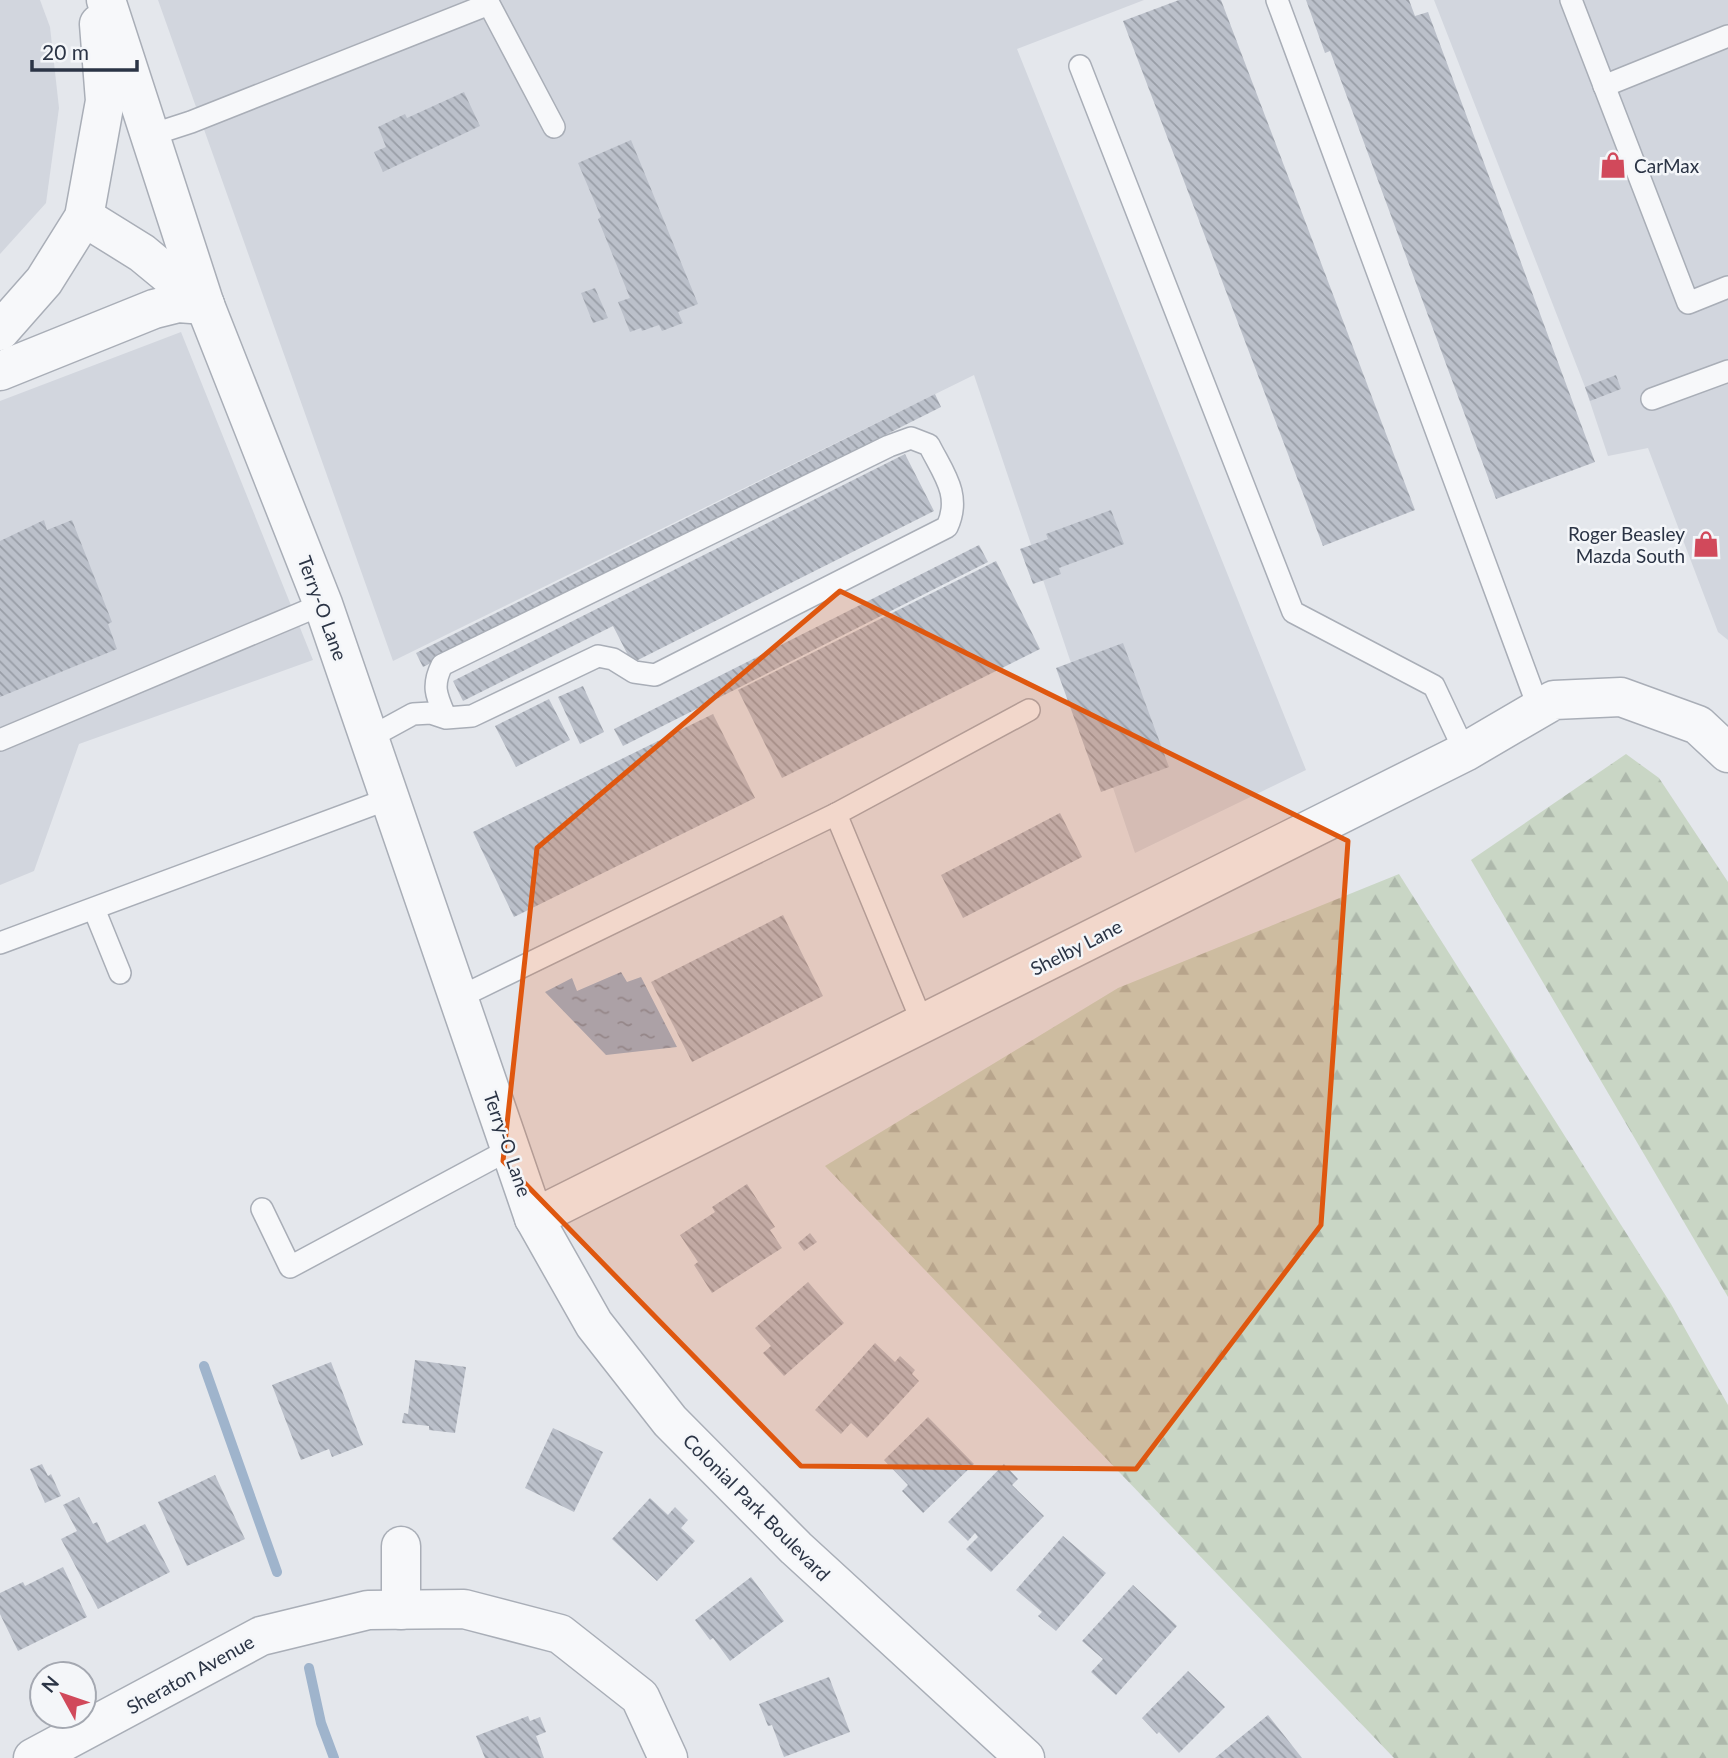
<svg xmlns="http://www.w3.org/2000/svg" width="1728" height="1758" font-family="Lato,sans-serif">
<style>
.built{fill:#d2d6de}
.forest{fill:url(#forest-firs)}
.water{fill:url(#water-ripples)}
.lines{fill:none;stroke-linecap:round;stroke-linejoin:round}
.stream{stroke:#9fb4cc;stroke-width:10}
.building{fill:url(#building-back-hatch)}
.lane-casing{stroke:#a9aeb7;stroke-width:24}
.street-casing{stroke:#a9aeb7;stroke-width:41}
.lane{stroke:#f7f8fa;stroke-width:21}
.street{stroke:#f7f8fa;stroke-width:38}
.marked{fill:#df570f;fill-opacity:0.2;stroke:#df570f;stroke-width:5;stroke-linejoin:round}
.labels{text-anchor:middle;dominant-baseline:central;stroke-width:5;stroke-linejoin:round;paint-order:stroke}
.poi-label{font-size:19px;fill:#2b3445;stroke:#f4f6f9;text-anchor:start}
.street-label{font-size:19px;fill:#2b3445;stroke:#f4f6f9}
</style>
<defs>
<pattern id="forest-firs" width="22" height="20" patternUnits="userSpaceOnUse" patternTransform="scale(1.75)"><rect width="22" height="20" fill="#c9d6c5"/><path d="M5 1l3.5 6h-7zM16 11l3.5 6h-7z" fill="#adb8ab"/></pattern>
<pattern id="water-ripples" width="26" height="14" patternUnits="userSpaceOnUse" patternTransform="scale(1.75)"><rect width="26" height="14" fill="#9fb4cc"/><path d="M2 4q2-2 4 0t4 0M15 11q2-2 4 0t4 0" fill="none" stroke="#8293a7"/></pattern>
<pattern id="building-back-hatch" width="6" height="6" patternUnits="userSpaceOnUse" patternTransform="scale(1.75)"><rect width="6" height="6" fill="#bbc0ca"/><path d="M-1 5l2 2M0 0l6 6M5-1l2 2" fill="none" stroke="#989da6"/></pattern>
</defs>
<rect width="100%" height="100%" fill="#e4e7ec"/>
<!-- built -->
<g class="built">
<path d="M0,0H40L50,27L59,108L46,203L0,254Z"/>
<path d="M158,0H1144L1017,49L1306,770L1135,853L974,375L393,661Z"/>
<path d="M1434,0H1728V640L1718,632L1648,448L1608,456L1585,387Z"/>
<path d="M181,332L313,660L79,744L34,871L0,885V401Z"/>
</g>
<!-- forest -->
<g class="forest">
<path d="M1626,754L1659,778L1728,882V1297L1471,860Z"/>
<path d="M1399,874L1671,1304L1728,1405V1758H1394L825,1166L1118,988Z"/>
</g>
<!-- water -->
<path class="water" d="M621,972L627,982L641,977L677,1047L606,1055L545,992L572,978L577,991Z"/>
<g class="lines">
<!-- stream -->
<g class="stream">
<path d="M204,1366L277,1572"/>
<path d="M309,1668L321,1723L334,1758"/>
</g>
</g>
<!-- building -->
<g class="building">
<path d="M1179,0H1221L1415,510L1323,546L1123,21Z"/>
<path d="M1306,0H1409L1415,16L1428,12L1595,462L1496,499L1330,51L1325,53Z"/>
<path d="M464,92L480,126L383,172L374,152L386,147L378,127L405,114L407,118Z"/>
<path d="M631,140L698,304L678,312L683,323L662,331L659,325L642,331L641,328L630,332L618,302L630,298L598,219L601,217L578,163Z"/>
<path d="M595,288L608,318L593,323L581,293Z"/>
<path d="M1616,375L1621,389L1590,401L1585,387Z"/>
<path d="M935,394L941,407L423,667L416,653Z"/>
<path d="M905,454L934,511L632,663L613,626L463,701L453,681Z"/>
<path d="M1111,510L1124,544L1059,568L1061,574L1033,584L1020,549L1048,539L1046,534Z"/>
<path d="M44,520L47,530L72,520L112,622L108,624L117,649L0,697V541Z"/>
<path d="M979,545L988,562L623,746L614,729Z"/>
<path d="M996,561L1040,649L782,778L738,690Z"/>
<path d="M1123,643L1169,767L1101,792L1056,668Z"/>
<path d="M583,686L604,732L580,744L558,697Z"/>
<path d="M549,699L570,740L516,767L495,726Z"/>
<path d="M713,714L755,798L514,917L473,832Z"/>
<path d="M1060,813L1082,857L963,918L941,875Z"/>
<path d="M783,915L823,996L692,1062L651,982Z"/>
<path d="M747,1184L775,1227L770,1230L782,1248L712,1293L694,1265L698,1262L680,1235L715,1212L712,1207Z"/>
<path d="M810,1233L817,1242L804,1251L798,1243Z"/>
<path d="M808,1282L844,1323L784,1376L763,1353L771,1346L755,1328Z"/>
<path d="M875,1343L895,1362L900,1356L915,1370L912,1374L919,1381L867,1438L851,1423L841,1434L815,1410Z"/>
<path d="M415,1360L466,1367L455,1433L429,1430V1426L402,1423L404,1413L408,1414Z"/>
<path d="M331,1362L363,1445L332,1457L329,1449L301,1460L272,1385Z"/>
<path d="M928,1417L974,1464L923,1513L902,1491L908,1485L884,1460Z"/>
<path d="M553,1428L603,1452L574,1512L525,1488Z"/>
<path d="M42,1464L48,1476L51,1474L61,1496L45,1503L30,1469Z"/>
<path d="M1004,1464L1018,1479L1012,1485L1044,1516L991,1572L966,1549L978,1537L975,1533L968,1541L948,1522Z"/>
<path d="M215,1475L245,1539L187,1566L158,1502Z"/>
<path d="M79,1497L93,1524L97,1522L107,1543L145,1524L170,1572L98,1609L61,1539L77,1531L63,1505Z"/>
<path d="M650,1498L668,1515L675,1507L688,1520L681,1528L695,1541L657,1581L612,1539Z"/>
<path d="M1063,1536L1106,1573L1056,1631L1038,1616L1042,1612L1016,1590Z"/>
<path d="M63,1567L87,1617L18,1651L0,1614V1593L23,1582L25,1586Z"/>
<path d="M751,1577L784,1621L730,1661L713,1638L710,1640L695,1620Z"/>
<path d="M1133,1585L1177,1626L1116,1695L1091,1672L1103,1659L1082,1641Z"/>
<path d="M1188,1671L1225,1707L1179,1753L1159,1732L1157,1734L1142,1718Z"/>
<path d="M829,1677L850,1732L784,1757L772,1725L768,1726L759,1704Z"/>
<path d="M1268,1715L1302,1758H1215Z"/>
<path d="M528,1716L530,1721L540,1717L546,1732L536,1736L544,1758H485L476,1736Z"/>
</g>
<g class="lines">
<defs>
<g id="lane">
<path d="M1277,0L1539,709"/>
<path d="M1571,0L1688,303L1728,287"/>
<path d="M1080,66L1293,612L1434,686L1465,752"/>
<path d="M1604,86L1728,36"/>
<path d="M151,135L191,122L489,4L554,127"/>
<path d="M1652,399L1728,371"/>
<path d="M369,738L413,714L431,713L446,718L472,716L598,656L613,659L634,672L655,675L947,527C962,495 943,473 929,445L911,438L889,446L442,665C431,687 437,697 446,718"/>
<path d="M0,740L323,604"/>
<path d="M836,814L1029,710"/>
<path d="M94,909L120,973"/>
<path d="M0,943L388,799"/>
<path d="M458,998L836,814L923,1024"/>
<path d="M262,1209L290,1267L510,1149"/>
</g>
<g id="street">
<path d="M106,0L205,305L323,604L534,1218L594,1324L670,1421L796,1548L1025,1758"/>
<path d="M84,217L142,253L205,305"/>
<path d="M0,331L44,281L84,217L105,101L99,24"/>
<path d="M0,371L154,309L178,303L205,305"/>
<path d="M534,1218L1465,752L1554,700L1621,697L1698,725L1728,753"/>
<path d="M401,1546V1610"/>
<path d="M33,1758L261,1636L368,1610L464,1609L560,1634L640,1697L668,1758"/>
</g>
</defs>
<!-- lane casing -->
<use href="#lane" class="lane-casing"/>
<!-- street casing -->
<use href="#street" class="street-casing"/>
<!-- lane -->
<use href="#lane" class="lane"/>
<!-- street -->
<use href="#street" class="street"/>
</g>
<!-- marked area -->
<path class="marked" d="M840,591L1348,841L1321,1225L1136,1469L801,1466L503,1161L537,848Z"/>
<!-- icons -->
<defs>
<symbol id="shop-bare" viewBox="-9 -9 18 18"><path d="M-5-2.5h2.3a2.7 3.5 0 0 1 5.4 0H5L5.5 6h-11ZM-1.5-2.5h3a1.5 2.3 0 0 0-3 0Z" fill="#d1495b" stroke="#f4f6f9" stroke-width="2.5" paint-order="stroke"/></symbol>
</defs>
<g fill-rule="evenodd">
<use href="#shop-bare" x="1594" y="146" width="38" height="38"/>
<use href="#shop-bare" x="1687" y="525" width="38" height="38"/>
</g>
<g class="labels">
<!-- poi labels -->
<g class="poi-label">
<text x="1634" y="165">CarMax</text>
<text x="1685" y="533" text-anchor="end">Roger Beasley<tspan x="1685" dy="22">Mazda South</tspan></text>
</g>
<!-- street labels -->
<g class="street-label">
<text transform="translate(323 608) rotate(70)">Terry-O Lane</text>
<text transform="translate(1076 947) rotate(-27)">Shelby Lane</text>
<text transform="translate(508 1144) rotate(71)">Terry-O Lane</text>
<text transform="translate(757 1507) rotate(45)">Colonial Park Boulevard</text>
<text transform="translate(190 1674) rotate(-29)">Sheraton Avenue</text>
</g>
</g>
<!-- north arrow -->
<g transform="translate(63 1695) rotate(310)"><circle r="33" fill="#f4f6f9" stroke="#a4a8b1" stroke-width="2"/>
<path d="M0-5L12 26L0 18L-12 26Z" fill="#d1495b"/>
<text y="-10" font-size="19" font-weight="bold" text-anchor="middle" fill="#2b3445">N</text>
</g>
<!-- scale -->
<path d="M32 60v10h105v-10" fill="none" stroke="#2b3445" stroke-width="3.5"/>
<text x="42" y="60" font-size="21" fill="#2b3445" stroke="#f4f6f9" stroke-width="5" paint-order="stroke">20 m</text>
</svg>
